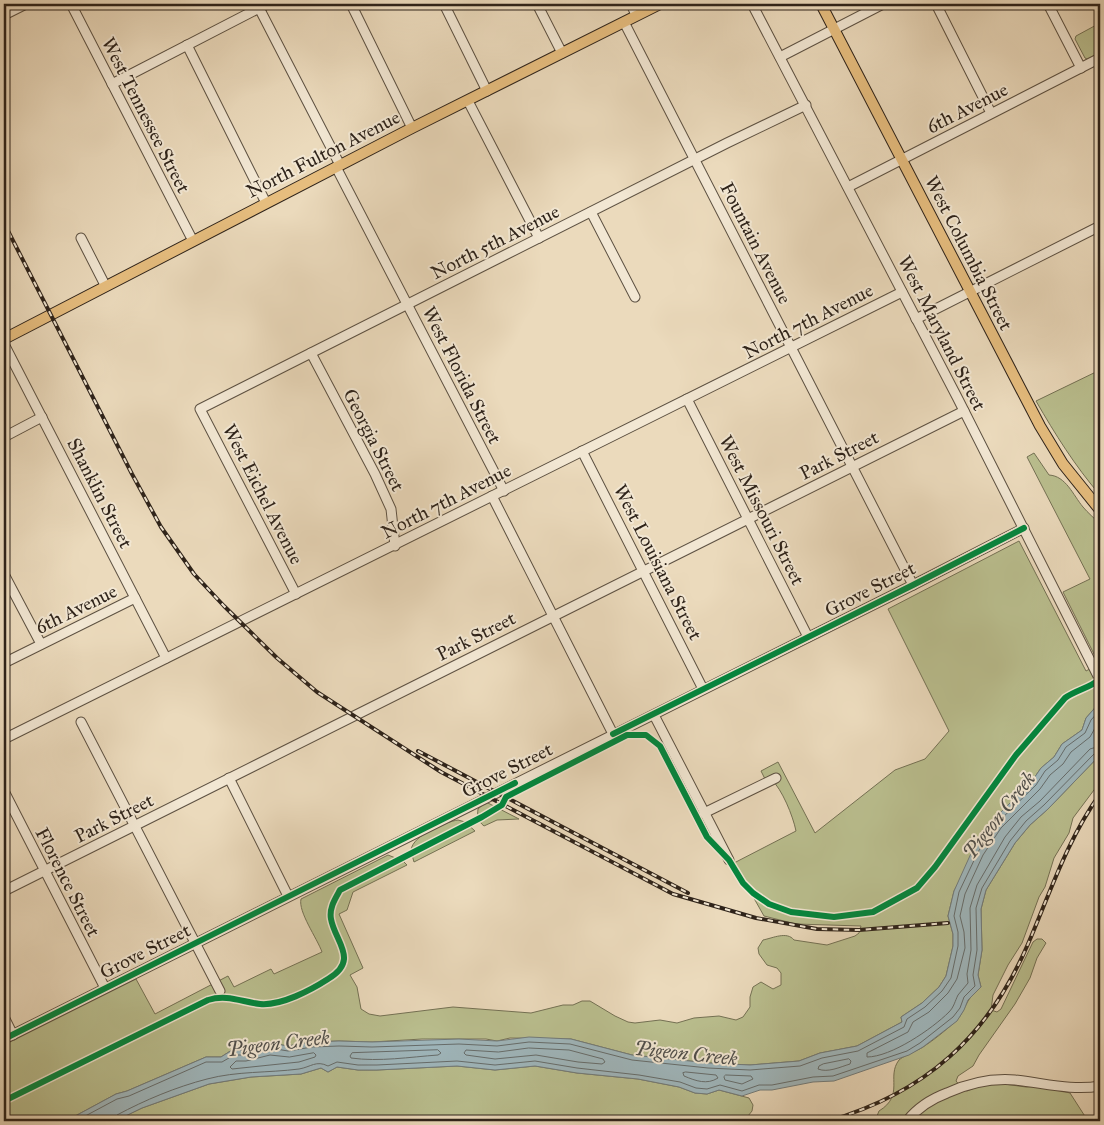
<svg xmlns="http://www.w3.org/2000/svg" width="1104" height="1125" font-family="'IM FELL Great Primer',serif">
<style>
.green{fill:#babf8f;stroke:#747154}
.water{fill:#9fb7bd;stroke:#727c7c}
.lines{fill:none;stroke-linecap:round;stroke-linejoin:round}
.shore{stroke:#666d6c;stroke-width:1}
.minor-casing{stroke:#5d5142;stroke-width:11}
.major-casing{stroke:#2e231a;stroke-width:12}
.minor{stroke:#f2e7d3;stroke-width:9}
.major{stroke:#e6bd7e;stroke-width:10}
.rail-casing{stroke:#2e231a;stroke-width:4}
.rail{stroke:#f2e7d3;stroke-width:2;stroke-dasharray:5.5;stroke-linecap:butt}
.cycleway-casing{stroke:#f2e7d3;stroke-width:9}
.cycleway{stroke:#00873e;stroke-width:6}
.labels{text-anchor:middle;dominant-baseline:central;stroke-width:4;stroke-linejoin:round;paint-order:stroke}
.street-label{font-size:19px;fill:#2e231a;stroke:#f2e7d3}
.water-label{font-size:20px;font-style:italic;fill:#504f4b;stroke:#f2e7d3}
</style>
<rect width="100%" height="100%" fill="#ebdabc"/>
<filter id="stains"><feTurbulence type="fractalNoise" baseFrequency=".004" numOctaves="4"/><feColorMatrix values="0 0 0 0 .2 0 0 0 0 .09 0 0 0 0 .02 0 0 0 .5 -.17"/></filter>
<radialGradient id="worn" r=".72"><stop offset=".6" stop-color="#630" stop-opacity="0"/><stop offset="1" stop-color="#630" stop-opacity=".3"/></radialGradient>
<!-- green -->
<g class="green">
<path d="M1100,23V53L1089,60L1085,58L1075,39L1076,36Z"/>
<path d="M1100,370V495C1075,466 1055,434 1036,401Z"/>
<path d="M1034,453L1049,475C1066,476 1073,495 1083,507C1088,513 1094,518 1100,524V702L1086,718L1082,730L1062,744L1054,757L1041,768L1032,781L992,821L954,891L948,916L953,934V946L946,976L939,987L922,1003L901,1017L902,1022L857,1046L820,1053L799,1061L750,1065L709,1063L632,1055L571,1039L510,1038L497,1041L486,1039H422L372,1042L339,1041L311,1042L288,1046L270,1043L243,1050H232L221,1057H206L127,1091L116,1094L66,1121H4V1045L136,979L155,1014L228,976L234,987L271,969L274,974L322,952C317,938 298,912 301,899L388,855L403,861L407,865L353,892L347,910L339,914L363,968L350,975L357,987L361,1009L369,1014L380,1016L453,1007L531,1013L563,1005H573L582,1001H590L615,1016L628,1022L635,1023L660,1020L677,1023L694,1018L719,1016L736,1020L743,1017L750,1007V997L753,987L761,982L773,989L781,985V973L777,968L767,965L759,954L758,948L763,940C773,938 787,931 794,940L827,945L855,936L859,933L861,926L796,924L764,916L734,863L796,831C793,816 782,789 771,779H765L761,771L778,762L815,833L895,770L925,759L949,731L888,609L1019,541L1086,671L1099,664L1063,592L1090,579L1027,457Z"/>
<path d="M1100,755V782L1073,818L1069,833L1054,858L1045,887L1039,897L1022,943L1008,965L993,995L991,1010L997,1012L1001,1009L1033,942L1037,939H1042L1046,943L1037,958L1030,978L1015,1004L979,1055L973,1066L958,1076L956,1081L963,1089L967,1091L982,1085L1004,1084L1026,1087L1043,1086L1070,1093L1088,1121H875L879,1111C905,1095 886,1077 899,1060C903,1056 917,1051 923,1047C934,1040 946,1030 956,1021C962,1015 964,1008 968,1001C971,996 976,991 981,987L978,975L982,950L981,909L986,890L1015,843L1030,825L1048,809Z"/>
<path d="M486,802L519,819L497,820L484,826C478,821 477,817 478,809Z"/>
<path d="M458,820L465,822L475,831L414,862C413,858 411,853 411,850C413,835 445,822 458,820Z"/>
<path d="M457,1066L495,1070L535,1066L577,1073L638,1079L679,1087L695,1093L707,1094L719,1090L749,1098L753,1105L752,1111L744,1121H115L142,1108L209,1084L251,1077L301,1074L321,1068L328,1072L337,1067L358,1070H377Z"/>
</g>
<!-- water -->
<path class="water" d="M1100,702V755L1048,809L1030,825L1015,843L986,890L981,909L982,950L978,975L981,987L968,1000L964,1010L957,1021L923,1047L909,1055L834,1081L813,1082L772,1090H760L742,1096L719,1090L707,1094L695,1093L679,1087L638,1079L577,1073L535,1066L495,1070L457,1066L377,1070H358L337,1067L328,1072L321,1068L301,1074L251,1077L209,1084L142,1108L115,1121H66L116,1094L127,1091L206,1057H221L232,1050H243L270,1043L288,1046L311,1042L339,1041L372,1042L459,1039L497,1041L529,1037L571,1039L632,1055L709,1063L750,1065L799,1061L820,1053L857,1046L902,1022L901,1017L922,1003L939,987L946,976L953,946V934L948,916L954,891L973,849L992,821L1032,781L1041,768L1054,757L1062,744L1082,730L1086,718Z"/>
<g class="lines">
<!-- shore -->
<g class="shore">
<path d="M1100,719L1090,737L1071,752L1063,764L1050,775L1040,789L1001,828L983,855L965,894L960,916L964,932L965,948L957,979L948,993L929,1012L913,1022L908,1032L867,1053V1057C891,1057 932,1029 949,1012C954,1007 955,1001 958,995C961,991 965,987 968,983L967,974L971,950L970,908L977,885L1005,837L1021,817L1040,801L1090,749L1100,746"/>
<path d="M529,1048L569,1050L603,1059L605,1062L602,1064L578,1062L536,1055L495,1059L466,1055L464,1053L466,1050L498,1052Z"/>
<path d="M438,1050L441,1053L438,1055C410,1057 379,1062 351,1058L350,1056L352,1053Z"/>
<path d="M314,1053L316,1055L315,1057L299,1062L232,1069L230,1067L236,1061H246L270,1055L289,1057Z"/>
<path d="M849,1059L851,1061L850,1064C840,1067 828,1073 818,1069L819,1066L823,1064Z"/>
<path d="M686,1072L716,1075L718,1078C707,1085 696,1081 684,1076L683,1073Z"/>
<path d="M726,1075L751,1076L753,1079L742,1084L725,1080L724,1077Z"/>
<path d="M76,1121L117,1099L129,1096L206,1062H222L234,1055H245L270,1048L288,1051L312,1047L339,1046L372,1047L459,1044L497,1046L529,1042L570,1044L632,1060L708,1068L750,1070L800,1066L822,1058L858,1051L904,1027L907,1019L925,1007L942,991L951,978L958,946V932L954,916L959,892L978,852L996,824L1036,785L1045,771L1058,760L1066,747L1085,733L1091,720L1100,710"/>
<path d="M114,1121L117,1115C145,1100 176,1087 207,1079C237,1071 268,1073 299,1069C311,1067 316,1060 328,1066L337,1062L358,1065H377L457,1061L495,1065L535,1061L577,1068L639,1075L680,1082L696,1088L707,1089L720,1085L742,1091L759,1085H772L813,1077L833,1076L907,1051L920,1043L953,1017L960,1008L964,997L975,986L973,975L977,950L976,908L982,888L1010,841L1026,821L1044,805L1094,754L1100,752"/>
</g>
<defs>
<g id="minor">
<path d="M71,4L193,241"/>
<path d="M257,4L340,165"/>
<path d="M351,4L412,128"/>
<path d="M444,4L487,91"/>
<path d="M537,4L562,53"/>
<path d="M631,4L636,15"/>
<path d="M752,4L957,397L1100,680"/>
<path d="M936,4L991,113"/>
<path d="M1048,4L1081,68"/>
<path d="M4,15L26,4"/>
<path d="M624,22L913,585"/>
<path d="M187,45L266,203"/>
<path d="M780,57L883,4"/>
<path d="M112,84L267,4"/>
<path d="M468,101L539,238"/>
<path d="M336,167L504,491"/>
<path d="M848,187L1100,58"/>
<path d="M591,212L635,297"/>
<path d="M81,238L105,285"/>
<path d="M916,319L1100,226"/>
<path d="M4,344L166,658"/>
<path d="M311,353L375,474L391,509L395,546"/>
<path d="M687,399L808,637"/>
<path d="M4,437L42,417"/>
<path d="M582,451L703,689"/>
<path d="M492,496L613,734"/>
<path d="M4,574L41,644"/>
<path d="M296,594L200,409L727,143L806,105"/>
<path d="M4,663L135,598"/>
<path d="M654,715L729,860"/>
<path d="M81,722L220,991"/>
<path d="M4,739L902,292"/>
<path d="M229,778L288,896"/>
<path d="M4,791L105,988"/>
<path d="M704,813L776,778"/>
<path d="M4,891L964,411"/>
<path d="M4,1017L13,1035"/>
<path d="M4,1039L913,585L1024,528"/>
<path d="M907,1121C918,1107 931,1099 947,1093C969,1083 991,1078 1015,1080C1044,1083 1072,1091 1100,1086"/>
</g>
<g id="major">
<path d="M821,4L1040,426L1063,464L1100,510"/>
<path d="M4,339L412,128L660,4"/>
</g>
</defs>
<!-- minor casing -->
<use href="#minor" class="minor-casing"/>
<!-- major casing -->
<use href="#major" class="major-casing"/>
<!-- minor -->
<use href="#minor" class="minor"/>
<!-- major -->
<use href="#major" class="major"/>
<defs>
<g id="rail">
<path d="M4,223L132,474L161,527L194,574L224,606L277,658L317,692L441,772L673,894L756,918L817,929L859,930L948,923"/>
<path d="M418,751L688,893"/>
<path d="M828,1121C925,1093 988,1037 1028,944C1050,893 1067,840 1100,794"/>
</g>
</defs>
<!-- rail casing -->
<use href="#rail" class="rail-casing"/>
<!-- rail -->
<use href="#rail" class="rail"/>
<defs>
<g id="cycleway">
<path d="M613,734L913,585L1024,528"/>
<path d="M4,1039L515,783"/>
<path d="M4,1101L208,1000C227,994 242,1002 260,1004C281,1006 311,990 328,979C360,960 335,942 331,919C329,908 335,899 340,890L482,817L502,805L506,797L627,735H646L660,746L707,837L729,860L743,883L753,893L769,904L791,912L834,917L873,912L917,888L935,867L1016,755L1065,698C1076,690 1090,688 1100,679"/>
</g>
</defs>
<!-- cycleway casing -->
<use href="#cycleway" class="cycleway-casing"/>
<!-- cycleway -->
<use href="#cycleway" class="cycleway"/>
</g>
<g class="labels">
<!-- street labels -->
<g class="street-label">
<text transform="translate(967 108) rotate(-27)">6th Avenue</text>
<text transform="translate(146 115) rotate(63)">West Tennessee Street</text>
<text transform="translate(323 154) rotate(-27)">North Fulton Avenue</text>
<text transform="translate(495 242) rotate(-27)">North 5th Avenue</text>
<text transform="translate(756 243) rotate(63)">Fountain Avenue</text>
<text transform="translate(969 253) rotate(63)">West Columbia Street</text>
<text transform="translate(808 321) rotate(-27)">North 7th Avenue</text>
<text transform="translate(942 333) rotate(63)">West Maryland Street</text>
<text transform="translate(462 375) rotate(63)">West Florida Street</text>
<text transform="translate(374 440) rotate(63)">Georgia Street</text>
<text transform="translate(839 455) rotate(-27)">Park Street</text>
<text transform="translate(100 493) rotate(63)">Shanklin Street</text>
<text transform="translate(263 494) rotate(63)">West Eichel Avenue</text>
<text transform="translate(446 501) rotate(-27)">North 7th Avenue</text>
<text transform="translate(762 510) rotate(63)">West Missouri Street</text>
<text transform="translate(658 562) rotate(63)">West Louisiana Street</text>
<text transform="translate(870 589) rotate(-27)">Grove Street</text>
<text transform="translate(76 609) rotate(-26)">6th Avenue</text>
<text transform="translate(476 636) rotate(-27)">Park Street</text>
<text transform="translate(507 770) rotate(-27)">Grove Street</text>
<text transform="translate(114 818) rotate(-27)">Park Street</text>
<text transform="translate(68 882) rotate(63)">Florence Street</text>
<text transform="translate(145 951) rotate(-27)">Grove Street</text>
</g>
<!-- water labels -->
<g class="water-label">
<text transform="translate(999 815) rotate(-52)">Pigeon Creek</text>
<text transform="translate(278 1043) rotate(-7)">Pigeon Creek</text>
<text transform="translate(686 1053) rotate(6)">Pigeon Creek</text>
</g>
</g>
<!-- margin -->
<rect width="1104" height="1125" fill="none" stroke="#ebdabc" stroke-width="20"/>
<rect x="5" y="5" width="1094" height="1115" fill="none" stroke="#2e231a" stroke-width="2.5"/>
<rect x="10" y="10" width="1084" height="1105" fill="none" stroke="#2e231a"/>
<rect width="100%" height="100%" filter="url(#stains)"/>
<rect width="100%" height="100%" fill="url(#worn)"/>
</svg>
